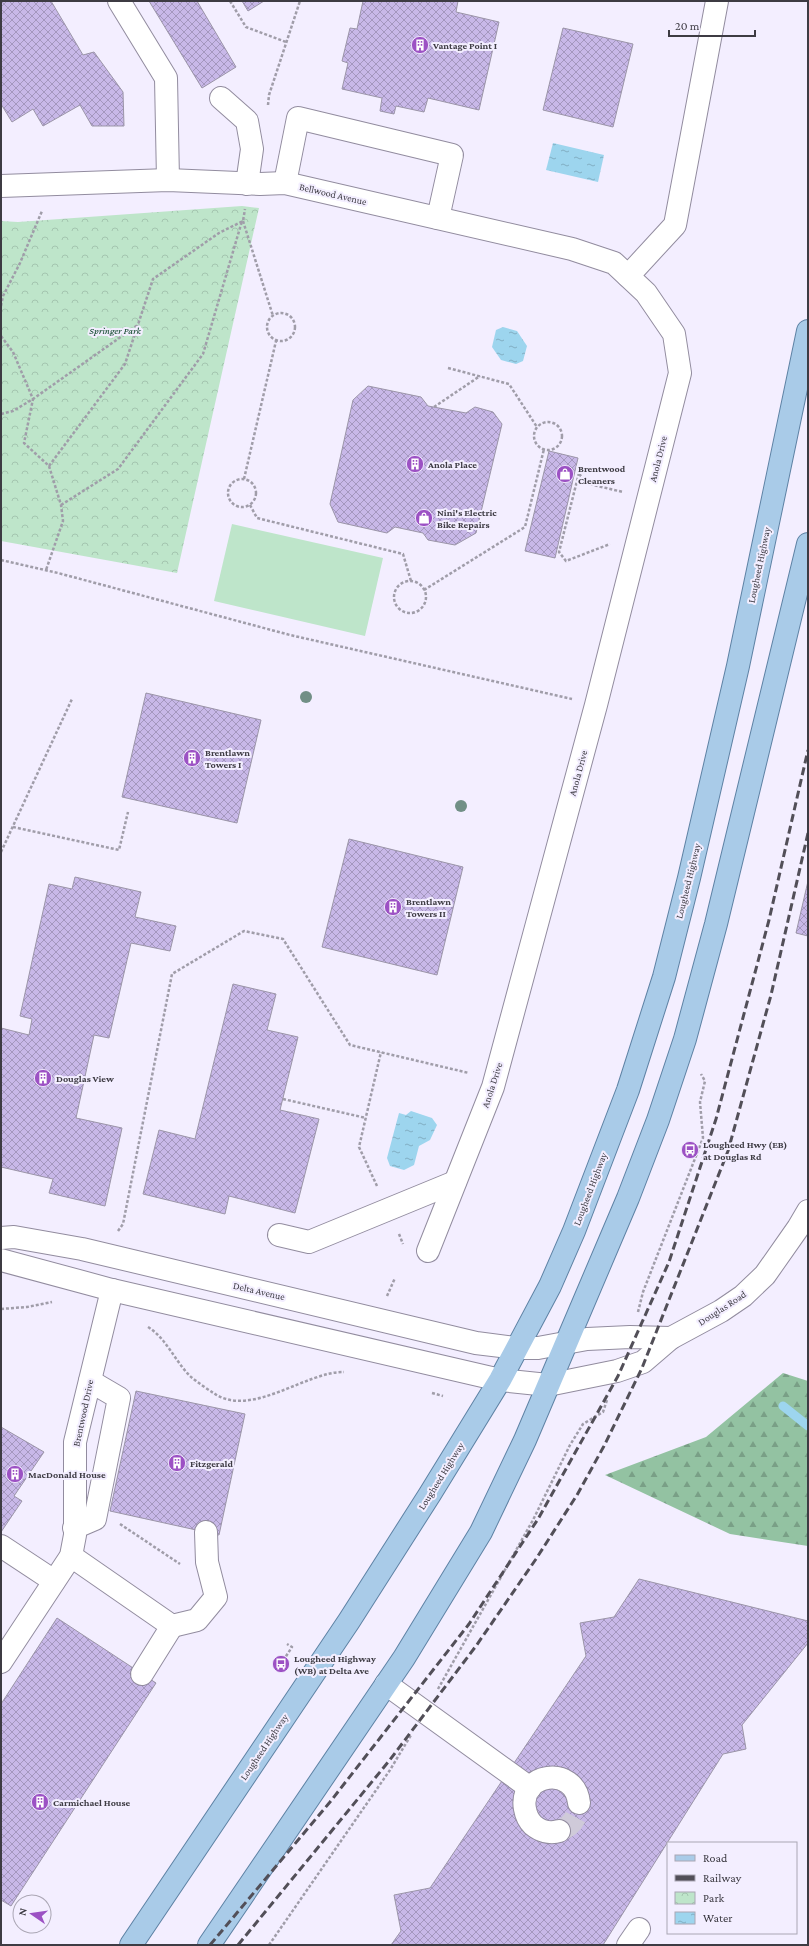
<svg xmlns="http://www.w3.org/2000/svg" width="809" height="1946" font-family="'Crimson Pro',serif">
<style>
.forest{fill:url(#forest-firs)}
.park{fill:url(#park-crowns)}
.pitch{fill:#bee5ca}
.water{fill:url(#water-ripples)}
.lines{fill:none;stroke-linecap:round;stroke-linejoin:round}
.stream{stroke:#9dd5ee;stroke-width:9}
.building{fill:url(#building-cross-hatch);stroke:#9b95a8}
.minor-tunnel{stroke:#cfcad9;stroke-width:22;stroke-dasharray:22 11;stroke-linecap:butt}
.minor-casing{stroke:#928c9f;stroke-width:24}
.major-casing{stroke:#5e82a4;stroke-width:24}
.path{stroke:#a09da9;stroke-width:2.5;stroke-dasharray:3 2;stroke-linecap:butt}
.minor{stroke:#fff;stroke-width:22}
.major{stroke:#a9cbe8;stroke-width:22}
.rail{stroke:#524f58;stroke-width:3;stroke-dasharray:8 4;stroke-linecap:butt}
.tree{fill:#718f86}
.labels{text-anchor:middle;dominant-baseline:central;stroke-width:4;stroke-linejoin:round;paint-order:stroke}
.poi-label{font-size:10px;font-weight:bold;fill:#3d3b43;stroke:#f3eeff;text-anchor:start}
.street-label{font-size:10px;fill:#3d3b43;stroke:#f3eeff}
.park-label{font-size:10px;font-style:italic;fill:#064123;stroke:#f3eeff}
</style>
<defs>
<pattern id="forest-firs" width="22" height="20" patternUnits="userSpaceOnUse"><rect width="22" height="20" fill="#93c2a2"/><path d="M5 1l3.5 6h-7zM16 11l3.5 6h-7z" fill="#799f86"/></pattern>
<pattern id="park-crowns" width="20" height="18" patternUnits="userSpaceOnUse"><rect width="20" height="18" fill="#bee5ca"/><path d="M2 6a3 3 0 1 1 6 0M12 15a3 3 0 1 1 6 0" fill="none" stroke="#a4c5af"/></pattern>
<pattern id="water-ripples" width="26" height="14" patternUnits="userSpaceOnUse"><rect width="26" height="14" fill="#9dd5ee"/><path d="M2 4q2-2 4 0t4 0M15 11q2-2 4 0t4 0" fill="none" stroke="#81aec2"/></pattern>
<pattern id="building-cross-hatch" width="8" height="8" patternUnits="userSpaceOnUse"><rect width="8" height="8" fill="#c8b8e8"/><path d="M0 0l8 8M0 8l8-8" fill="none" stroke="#a497be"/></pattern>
</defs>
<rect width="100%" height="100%" fill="#f3eeff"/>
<!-- forest -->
<path class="forest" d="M783,1373L808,1381V1546L730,1534L605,1475L706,1437Z"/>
<!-- park -->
<path class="park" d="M242,206L259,208L177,573L1,541V221L18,222Z"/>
<!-- pitch -->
<path class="pitch" d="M232,524L383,558L365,636L214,601Z"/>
<!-- water -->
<g class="water">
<path d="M553,143L604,155L598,182L546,170Z"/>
<path d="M503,327L517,331L527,346L523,361L516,364L501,360L492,347L496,330Z"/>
<path d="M411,1111L432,1118L437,1125L430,1140L419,1146L414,1165L404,1170L390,1166L387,1158L399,1113L406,1115Z"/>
</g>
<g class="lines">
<!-- stream -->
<path class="stream" d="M783,1406L808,1426"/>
</g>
<!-- building -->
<g class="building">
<path d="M1,1H51L83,55L94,52L123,92L124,126H92L80,105L43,126L33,109L12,122L1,104Z"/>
<path d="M149,1H197L236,67L202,88Z"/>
<path d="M242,1H264L248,11Z"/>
<path d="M363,1H458L456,12L499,22L479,110L428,98L424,112L396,106L394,114L380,111L382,98L342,89L348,63L342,61L350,28L357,29Z"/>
<path d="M563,28L633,44L613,127L543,110Z"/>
<path d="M368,386L421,397L428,406L466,413L475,407L493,412L502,424L476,533L455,545L428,540L423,533L395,527L387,533L338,522L330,504L353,400Z"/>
<path d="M549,451L578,458L555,558L525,551Z"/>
<path d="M146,693L261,720L237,823L122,797Z"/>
<path d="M349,839L463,867L437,975L322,947Z"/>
<path d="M75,877L141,892L135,917L176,926L170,951L131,943L109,1038L94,1035L76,1118L122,1128L105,1206L49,1193L53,1179L1,1167V1028L29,1035L32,1019L20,1016L49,884L72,889Z"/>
<path d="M808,881V936L796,933Z"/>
<path d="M233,984L276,994L267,1030L298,1037L280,1110L319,1119L295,1213L229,1196L225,1214L143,1194L159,1130L195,1139Z"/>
<path d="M136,1391L245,1414L219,1535L110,1511Z"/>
<path d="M1,1427L44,1452L14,1496L22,1501L1,1532Z"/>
<path d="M639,1579L808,1621V1643L742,1725L746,1749L723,1754L603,1945H391L401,1931L394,1895L430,1888L586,1656L580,1623L614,1617Z"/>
<path d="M57,1618L156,1683L11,1906L1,1900V1704Z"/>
</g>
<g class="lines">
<!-- minor-tunnel -->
<path class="minor-tunnel" d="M559,1831C571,1827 579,1816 579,1803"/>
<defs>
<g id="minor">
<path d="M119,1L166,78L168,180"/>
<path d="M221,98L247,121L252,149L247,184"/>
<path d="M285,183L298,118L452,155L438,218"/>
<path d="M1,186L168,180L260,184L285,183L572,249L614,263L646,293L674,334L680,373L596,705L493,1087L428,1251"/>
<path d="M628,276L675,225L717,1"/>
<path d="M279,1235L309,1242L455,1182"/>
<path d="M1,1238L14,1237L82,1249L476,1343L516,1348H538L587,1339L630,1337L671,1338"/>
<path d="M1,1260L112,1290L500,1380L548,1385L617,1371L643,1362L671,1338L721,1311L743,1296L765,1275L798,1228L808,1211"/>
<path d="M74,1528L95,1519L119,1398L90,1381"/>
<path d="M1,1546L54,1581"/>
<path d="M71,1556L172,1626L142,1674"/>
<path d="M172,1626L197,1620L216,1597L207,1562L206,1532"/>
<path d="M1,1662L71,1556L75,1535V1442L112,1290"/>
<path d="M386,1684L530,1788"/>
<path d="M559,1831C550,1834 540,1831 533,1825C529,1821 526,1815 525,1809C518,1773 575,1764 579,1803"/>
<path d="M628,1945L639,1929"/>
</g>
<g id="major">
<path d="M131,1945L349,1621L430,1494L500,1380L550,1286L574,1231L628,1090L664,977L689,878L738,666L808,331"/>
<path d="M209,1945L404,1658L481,1532L525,1440L628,1198L658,1120L685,1039L716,924L808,544"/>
</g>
</defs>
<!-- minor casing -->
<use href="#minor" class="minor-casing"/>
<!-- major casing -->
<use href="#major" class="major-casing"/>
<!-- path -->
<g class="path">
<path d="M230,1L246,27L286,42"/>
<path d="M268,105L269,95L300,1"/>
<path d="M243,221L273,316"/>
<path d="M1,306L3,296L20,263L42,211"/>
<circle cx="281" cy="327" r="14"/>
<path d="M1,336L13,352L33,399L24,443L49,466L61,505L63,521L46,570"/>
<path d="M448,368L509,384L537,427"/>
<path d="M434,407L480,376"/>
<path d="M1,414L13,411L33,399L139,324"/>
<circle cx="548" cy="436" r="14"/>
<path d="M49,466L125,364L153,279L219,233L243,221L245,209"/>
<path d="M579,473L559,552L566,561L610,544"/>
<path d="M579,474L589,484L623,492"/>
<circle cx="242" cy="493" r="14"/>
<path d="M244,479L276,341"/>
<path d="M61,505L118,469L203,354L242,221"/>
<path d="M250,505L257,518L403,554L411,581"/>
<path d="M1,560L58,573L290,635L572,699"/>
<circle cx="410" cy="597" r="16"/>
<path d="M424,590L525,527L544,449"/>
<path d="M13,827L119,850L128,812"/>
<path d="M1,852L72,699"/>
<path d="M283,1099L366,1118"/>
<path d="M377,1186L359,1147L381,1052"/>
<path d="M118,1231L123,1224L172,974L244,931L283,939L350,1045L469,1073"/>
<path d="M399,1234L403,1244"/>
<path d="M387,1296L395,1278"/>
<path d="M1,1309L27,1307L52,1302"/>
<path d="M638,1312L643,1292L703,1138L700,1102L705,1081L701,1074"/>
<path d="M148,1327C166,1338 175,1361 190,1376C197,1382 207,1389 215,1394C252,1418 307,1371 344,1372"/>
<path d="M432,1393L443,1396"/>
<path d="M120,1524L180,1564"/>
<path d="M276,1661L281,1664L292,1647L287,1644"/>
<path d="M438,1689L533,1520L570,1445L583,1424L603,1412L607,1400"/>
<path d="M269,1945L390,1770L411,1735"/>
</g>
<!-- minor -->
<use href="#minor" class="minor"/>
<!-- major -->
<use href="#major" class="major"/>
<!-- rail -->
<g class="rail">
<path d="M210,1945L330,1802L469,1624L538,1519L618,1376L669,1262L716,1119L769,920L808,750"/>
<path d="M238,1945L389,1761L476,1646L536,1559L577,1495L604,1446L642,1368L728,1151L771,995L808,833"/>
</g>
</g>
<!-- trees -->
<g class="tree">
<circle cx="306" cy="697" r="6"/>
<circle cx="461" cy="806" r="6"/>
</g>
<!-- icons -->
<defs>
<symbol id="building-disc" viewBox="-11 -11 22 22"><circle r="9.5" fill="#9c51c4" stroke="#f3eeff"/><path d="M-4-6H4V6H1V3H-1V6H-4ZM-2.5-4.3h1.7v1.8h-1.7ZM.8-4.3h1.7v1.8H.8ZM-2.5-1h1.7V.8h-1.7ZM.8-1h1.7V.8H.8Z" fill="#fff"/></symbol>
<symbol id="shop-disc" viewBox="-11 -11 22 22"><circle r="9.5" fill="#9c51c4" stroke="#f3eeff"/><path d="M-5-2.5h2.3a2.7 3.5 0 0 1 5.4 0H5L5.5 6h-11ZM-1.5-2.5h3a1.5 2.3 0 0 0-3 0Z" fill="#fff"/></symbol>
<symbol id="bus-disc" viewBox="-11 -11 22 22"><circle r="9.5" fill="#9c51c4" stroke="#f3eeff"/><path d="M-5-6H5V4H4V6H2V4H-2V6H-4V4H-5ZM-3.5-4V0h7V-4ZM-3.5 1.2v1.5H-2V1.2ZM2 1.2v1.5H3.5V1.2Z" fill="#fff"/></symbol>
</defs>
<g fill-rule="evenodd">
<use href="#building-disc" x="410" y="35" width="20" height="20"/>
<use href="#building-disc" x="405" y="454" width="20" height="20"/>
<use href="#shop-disc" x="555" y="464" width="20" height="20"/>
<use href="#shop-disc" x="414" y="508" width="20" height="20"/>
<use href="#building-disc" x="182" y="748" width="20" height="20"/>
<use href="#building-disc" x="383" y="897" width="20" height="20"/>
<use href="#building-disc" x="33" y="1068" width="20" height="20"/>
<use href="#bus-disc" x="680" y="1140" width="20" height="20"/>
<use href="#building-disc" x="167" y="1453" width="20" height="20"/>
<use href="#building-disc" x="5" y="1464" width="20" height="20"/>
<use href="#bus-disc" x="271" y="1654" width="20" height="20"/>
<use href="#building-disc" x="30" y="1792" width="20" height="20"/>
</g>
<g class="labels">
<!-- poi labels -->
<g class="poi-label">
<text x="433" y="45">Vantage Point I</text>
<text x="428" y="464">Anola Place</text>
<text x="578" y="468">Brentwood<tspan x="578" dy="12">Cleaners</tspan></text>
<text x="437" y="512">Nini's Electric<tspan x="437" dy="12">Bike Repairs</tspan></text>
<text x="205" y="752">Brentlawn<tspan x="205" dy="12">Towers I</tspan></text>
<text x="406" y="901">Brentlawn<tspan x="406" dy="12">Towers II</tspan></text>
<text x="56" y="1078">Douglas View</text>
<text x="703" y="1144">Lougheed Hwy (EB)<tspan x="703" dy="12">at Douglas Rd</tspan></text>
<text x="190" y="1463">Fitzgerald</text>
<text x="28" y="1474">MacDonald House</text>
<text x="294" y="1658">Lougheed Highway<tspan x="294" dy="12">(WB) at Delta Ave</tspan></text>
<text x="53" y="1802">Carmichael House</text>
</g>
<!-- street labels -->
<g class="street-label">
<text transform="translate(333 194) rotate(13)">Bellwood Avenue</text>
<text transform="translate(658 459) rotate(-76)">Anola Drive</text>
<text transform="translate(759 565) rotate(-78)">Lougheed Highway</text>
<text transform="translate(578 773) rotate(-75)">Anola Drive</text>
<text transform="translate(688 881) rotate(-76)">Lougheed Highway</text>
<text transform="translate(492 1085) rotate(-72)">Anola Drive</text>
<text transform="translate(590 1189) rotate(-69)">Lougheed Highway</text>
<text transform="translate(259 1291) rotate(13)">Delta Avenue</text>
<text transform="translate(722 1308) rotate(-33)">Douglas Road</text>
<text transform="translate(83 1413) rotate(-78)">Brentwood Drive</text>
<text transform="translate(441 1476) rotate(-58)">Lougheed Highway</text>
<text transform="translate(264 1747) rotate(-56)">Lougheed Highway</text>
</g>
<!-- park labels -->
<g class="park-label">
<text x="115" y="330">Springer Park</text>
</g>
</g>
<!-- border -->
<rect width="809" height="1946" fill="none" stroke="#3d3b43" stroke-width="4"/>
<!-- legend -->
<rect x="667" y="1842" width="130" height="92" fill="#f3eeff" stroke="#aaa6b4"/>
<rect x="675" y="1855" width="20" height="6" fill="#a9cbe8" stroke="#aaa6b4"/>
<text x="703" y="1862" font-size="12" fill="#3d3b43">Road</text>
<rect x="675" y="1875" width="20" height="6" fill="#524f58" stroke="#aaa6b4"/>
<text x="703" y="1882" font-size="12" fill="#3d3b43">Railway</text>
<rect x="675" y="1892" width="20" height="12" fill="url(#park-crowns)" stroke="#aaa6b4"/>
<text x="703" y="1902" font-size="12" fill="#3d3b43">Park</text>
<rect x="675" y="1912" width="20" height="12" fill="url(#water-ripples)" stroke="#aaa6b4"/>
<text x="703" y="1922" font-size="12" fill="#3d3b43">Water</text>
<!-- north arrow -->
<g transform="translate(32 1914) rotate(283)"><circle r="19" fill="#f3eeff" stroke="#aaa6b4"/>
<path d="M0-3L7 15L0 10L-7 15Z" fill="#9c51c4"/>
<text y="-6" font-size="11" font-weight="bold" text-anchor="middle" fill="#3d3b43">N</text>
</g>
<!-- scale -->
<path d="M669 30v6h86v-6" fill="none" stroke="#3d3b43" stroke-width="2"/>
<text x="675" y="30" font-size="12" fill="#3d3b43" stroke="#f3eeff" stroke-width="3" paint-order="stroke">20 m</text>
</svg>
